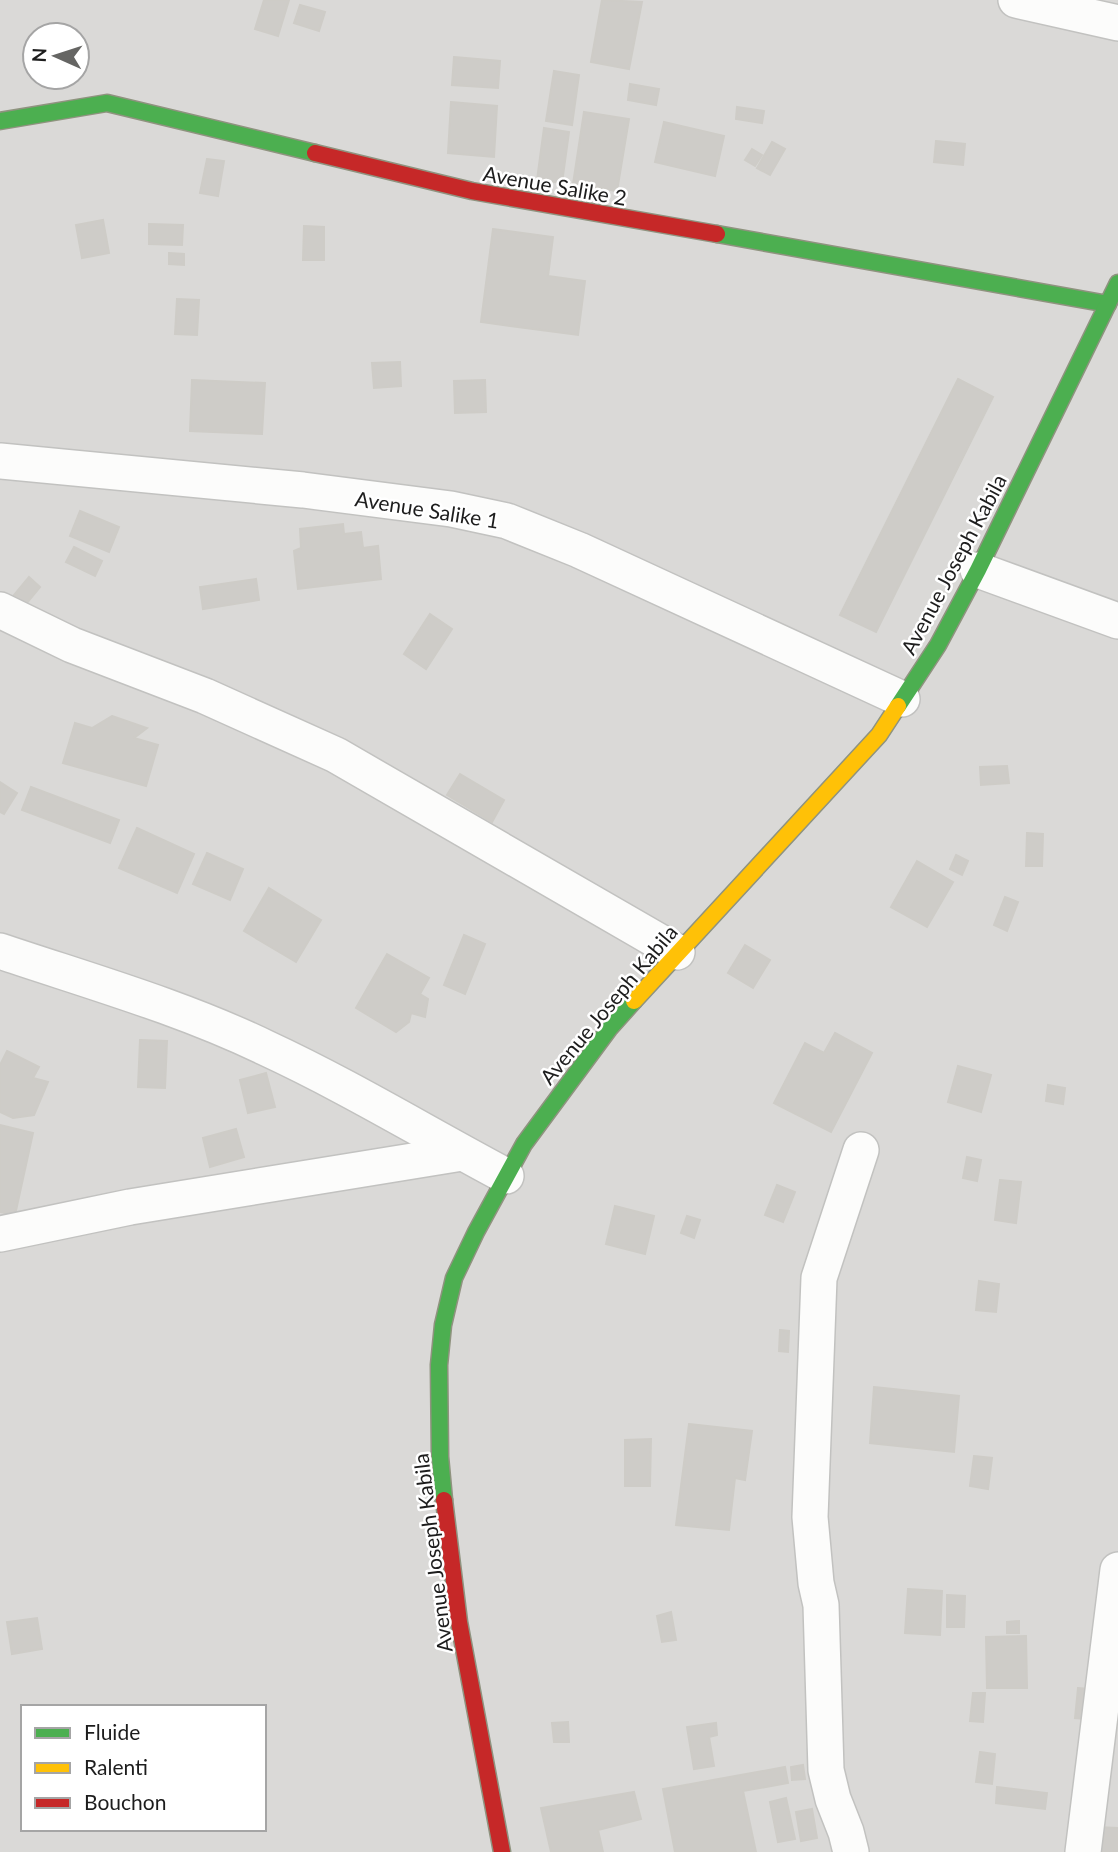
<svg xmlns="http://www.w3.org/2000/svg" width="1118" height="1852" font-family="Lato,sans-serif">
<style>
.residential{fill:#dad9d7;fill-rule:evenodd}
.building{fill:#ceccc8;stroke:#ceccc7;stroke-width:2}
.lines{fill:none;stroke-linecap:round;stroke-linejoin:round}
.street-casing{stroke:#c2c2c0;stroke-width:38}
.fast-casing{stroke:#8f937f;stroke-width:19}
.slow-casing{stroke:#8f937f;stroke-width:19}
.jam-casing{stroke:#8f937f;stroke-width:19}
.street{stroke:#fcfcfb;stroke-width:35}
.fast{stroke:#4caf50;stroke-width:16}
.slow{stroke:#ffc107;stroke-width:16}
.jam{stroke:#c62828;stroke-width:16}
.labels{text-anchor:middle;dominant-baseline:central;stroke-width:5;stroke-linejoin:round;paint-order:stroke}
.street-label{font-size:21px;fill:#1d1d1d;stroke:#fff}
</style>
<rect width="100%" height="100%" fill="#ebeae5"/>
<!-- residential -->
<path class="residential" d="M0,0H1118V1852H0ZM35,35H77V77H35ZM23,1707H264V1829H23Z"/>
<!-- building -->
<g class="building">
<path d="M264,0H289L278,36L255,29Z"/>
<path d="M602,0L642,2L629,69L591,62Z"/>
<path d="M300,5L325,12L319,31L294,23Z"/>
<path d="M454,57L500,61L498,88L452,85Z"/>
<path d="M554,71L579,75L572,125L546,121Z"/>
<path d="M630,84L659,89L656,105L628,100Z"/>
<path d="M451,102L497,106L494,157L448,153Z"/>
<path d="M737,107L764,111L762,123L736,119Z"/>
<path d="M584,112L629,119L617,191L573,184Z"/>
<path d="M664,122L724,136L715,176L655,162Z"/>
<path d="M544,128L569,132L562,183L537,180Z"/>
<path d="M936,141L965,144L963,165L934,162Z"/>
<path d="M772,142L785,149L770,175L757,168Z"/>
<path d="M752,149L762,155L755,166L745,160Z"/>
<path d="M207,159L224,161L218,196L200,193Z"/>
<path d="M103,220L109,253L82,258L76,225Z"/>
<path d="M149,224L183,225L182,245L149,244Z"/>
<path d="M304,226L324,227V260H303Z"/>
<path d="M493,229L553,237L548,276L585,281L578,335L481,322Z"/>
<path d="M169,253L184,254V265L169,264Z"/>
<path d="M177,299L199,300L197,335L175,334Z"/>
<path d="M400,362L401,386L374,388L372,363Z"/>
<path d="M958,379L993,397L876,632L840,615Z"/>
<path d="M192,380L265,383L262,434L190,431Z"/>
<path d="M485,380L486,412L455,413L454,381Z"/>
<path d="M80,511L119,527L109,552L70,536Z"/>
<path d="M343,524L344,534L361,532L363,548L378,546L381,579L298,589L294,551L301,548L300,529Z"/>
<path d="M74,547L102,561L95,576L66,562Z"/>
<path d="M29,577L40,587L21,610L10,600Z"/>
<path d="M256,579L259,600L203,609L200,587Z"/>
<path d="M430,614L452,629L426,669L404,654Z"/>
<path d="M112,716L147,728L134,738L158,745L146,786L63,763L75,723L92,728Z"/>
<path d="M1007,766L1009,783L981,785L980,767Z"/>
<path d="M460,774L504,800L492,822L447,795Z"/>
<path d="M0,782L17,793L4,814L0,812Z"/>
<path d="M31,787L119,820L110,843L22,810Z"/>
<path d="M137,828L194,854L177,893L119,868Z"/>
<path d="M1027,833L1043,834L1042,866H1026Z"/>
<path d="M207,853L243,869L230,900L193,884Z"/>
<path d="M956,855L968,861L962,875L950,869Z"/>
<path d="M917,861L953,882L927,927L891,907Z"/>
<path d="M269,888L321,920L296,962L244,931Z"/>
<path d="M1005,897L1018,902L1007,931L994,925Z"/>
<path d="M464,935L485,944L465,994L444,985Z"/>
<path d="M745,945L770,960L753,988L728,973Z"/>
<path d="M387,954L429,978L420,994L428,999L425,1017L411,1013L409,1022L396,1032L356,1008Z"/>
<path d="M835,1033L872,1053L831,1132L774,1103L805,1043L824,1053Z"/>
<path d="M140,1040L167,1041L165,1088L138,1087Z"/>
<path d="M7,1051L39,1067L33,1078L48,1082L34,1115L13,1118L0,1112V1065Z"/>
<path d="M958,1066L991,1075L981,1112L948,1102Z"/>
<path d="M266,1073L275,1107L248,1113L240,1080Z"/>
<path d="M1048,1085L1065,1088L1063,1104L1046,1101Z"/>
<path d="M0,1125L33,1133L15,1215L0,1212Z"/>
<path d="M236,1129L244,1157L210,1167L203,1138Z"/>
<path d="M967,1157L981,1160L977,1181L963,1178Z"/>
<path d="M1000,1180L1021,1182L1016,1223L995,1220Z"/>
<path d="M777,1185L795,1192L783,1222L765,1215Z"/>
<path d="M615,1206L654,1216L645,1254L606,1244Z"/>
<path d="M687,1216L700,1220L694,1238L681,1233Z"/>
<path d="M979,1281L999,1284L996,1312L976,1310Z"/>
<path d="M780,1330L789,1331L788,1352L779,1351Z"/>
<path d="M874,1387L959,1396L954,1452L870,1443Z"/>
<path d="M689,1424L752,1431L745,1480L735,1478L729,1530L676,1525Z"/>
<path d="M651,1439L650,1486H625V1440Z"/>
<path d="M974,1456L992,1458L988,1489L970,1486Z"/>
<path d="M908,1589L942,1591L940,1635L905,1633Z"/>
<path d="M947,1595L965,1596L964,1627H947Z"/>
<path d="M671,1612L676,1640L662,1642L657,1616Z"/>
<path d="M37,1618L42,1649L12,1654L7,1622Z"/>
<path d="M1019,1621V1633H1007V1622Z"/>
<path d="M1026,1636L1027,1688H987L986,1637Z"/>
<path d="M1078,1688L1088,1689L1086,1719L1075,1718Z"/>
<path d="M973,1693H985L983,1722L970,1721Z"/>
<path d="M568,1722L569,1742H554L552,1723Z"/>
<path d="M716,1723L717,1735L709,1737L714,1766L694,1769L687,1727Z"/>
<path d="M980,1752L995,1754L992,1784L976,1782Z"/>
<path d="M803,1765L805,1779L792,1780L791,1767Z"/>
<path d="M785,1767L788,1783L743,1791L756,1852H675L663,1789Z"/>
<path d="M997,1787L1047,1793L1045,1809L996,1803Z"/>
<path d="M634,1792L641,1819L598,1830L603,1852H551L541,1808Z"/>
<path d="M786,1798L795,1839L778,1842L770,1802Z"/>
<path d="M812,1809L817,1838L801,1841L796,1812Z"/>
<path d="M1096,1827L1118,1828V1852H1093Z"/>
</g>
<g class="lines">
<defs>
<g id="street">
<path d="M1016,0L1118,23"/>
<path d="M0,461L303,490L451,509L507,521L579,550L902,699"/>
<path d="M978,570L1118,621"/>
<path d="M0,610L72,645L205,696L336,755L677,952"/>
<path d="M0,951C89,981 181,1007 266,1048C348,1086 425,1133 506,1176"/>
<path d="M0,1234L130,1207L462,1153"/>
<path d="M851,1852L846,1832L833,1799L826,1770L821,1605L816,1583L810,1517L819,1278L861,1150"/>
<path d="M1083,1852L1118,1570"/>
</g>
<g id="fast">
<path d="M0,121L107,103L315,153"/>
<path d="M717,234L1108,304"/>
<path d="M898,706L938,645L978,570L1118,283"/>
<path d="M444,1500L440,1457L439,1365L443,1325L454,1278L476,1232L524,1144L609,1029L634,1001"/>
</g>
<path id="slow" d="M634,1001L879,735L898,706"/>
<g id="jam">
<path d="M315,153L472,191L717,234"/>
<path d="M444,1500L459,1622L502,1852"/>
</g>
</defs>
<!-- street casing -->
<use href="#street" class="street-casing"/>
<!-- fast casing -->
<use href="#fast" class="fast-casing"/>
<!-- slow casing -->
<use href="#slow" class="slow-casing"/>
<!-- jam casing -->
<use href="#jam" class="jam-casing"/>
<!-- street -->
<use href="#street" class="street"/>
<!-- fast -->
<use href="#fast" class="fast"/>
<!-- slow -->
<use href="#slow" class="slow"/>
<!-- jam -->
<use href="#jam" class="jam"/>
</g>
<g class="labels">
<!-- street labels -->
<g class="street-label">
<text transform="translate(555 185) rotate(10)">Avenue Salike 2</text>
<text transform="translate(427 509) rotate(9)">Avenue Salike 1</text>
<text transform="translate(953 564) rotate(-62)">Avenue Joseph Kabila</text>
<text transform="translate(608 1004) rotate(-50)">Avenue Joseph Kabila</text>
<text transform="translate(432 1553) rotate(-97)">Avenue Joseph Kabila</text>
</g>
</g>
<!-- legend -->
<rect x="21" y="1705" width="245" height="126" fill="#ffffff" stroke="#a5a5a5" stroke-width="2"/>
<rect x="35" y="1728" width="35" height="10" fill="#4caf50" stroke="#a5a5a5" stroke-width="2"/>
<text x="84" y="1740" font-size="21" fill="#1d1d1d">Fluide</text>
<rect x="35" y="1763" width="35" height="10" fill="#ffc107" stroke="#a5a5a5" stroke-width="2"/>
<text x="84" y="1775" font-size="21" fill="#1d1d1d">Ralenti</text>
<rect x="35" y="1798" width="35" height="10" fill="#c62828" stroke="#a5a5a5" stroke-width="2"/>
<text x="84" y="1810" font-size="21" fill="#1d1d1d">Bouchon</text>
<!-- north arrow -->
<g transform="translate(56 56) rotate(273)"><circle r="33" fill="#ffffff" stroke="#a5a5a5" stroke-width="2"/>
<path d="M0-5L12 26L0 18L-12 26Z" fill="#656563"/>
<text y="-10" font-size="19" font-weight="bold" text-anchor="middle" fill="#1d1d1d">N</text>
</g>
</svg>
